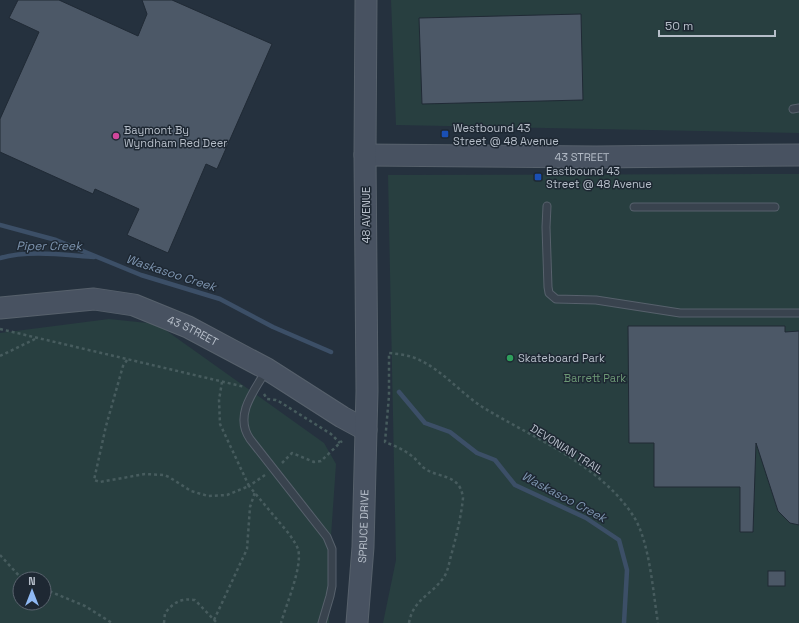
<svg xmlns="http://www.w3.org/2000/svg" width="799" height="623" font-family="'Space Grotesk',sans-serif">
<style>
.green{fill:#283f40;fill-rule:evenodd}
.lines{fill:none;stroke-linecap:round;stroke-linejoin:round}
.stream{stroke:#3c4f67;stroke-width:4.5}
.building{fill:#4c5867;stroke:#202a35}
.lane-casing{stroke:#57616c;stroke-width:9}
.secondary-casing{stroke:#57616c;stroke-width:23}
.path{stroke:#475c5e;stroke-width:2.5;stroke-dasharray:3 3;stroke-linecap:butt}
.lane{stroke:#39434e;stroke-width:7}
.secondary{stroke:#485261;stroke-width:21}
.transit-dot{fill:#1a4fb4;stroke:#1e2833;stroke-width:1.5}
.hotel-dot{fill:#d1479c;stroke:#1e2833;stroke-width:1.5}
.leisure-dot{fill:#2e9e5b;stroke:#1e2833;stroke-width:1.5}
.labels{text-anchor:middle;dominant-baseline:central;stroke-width:3;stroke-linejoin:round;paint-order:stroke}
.poi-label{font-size:11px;fill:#b6bec9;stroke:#1e2833;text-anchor:start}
.street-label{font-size:11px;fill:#b6bec9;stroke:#1e2833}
.park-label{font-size:11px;fill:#6d9976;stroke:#1e2833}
.water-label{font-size:12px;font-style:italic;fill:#7e95b0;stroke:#1e2833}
</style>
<rect width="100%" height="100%" fill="#25313e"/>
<!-- green -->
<g class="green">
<path d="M391,0H799V133L396,125Z"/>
<path d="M799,174V623H383L396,560L388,175Z"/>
<path d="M109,319L157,324L324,443L336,464L329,565V623H0V333ZM20,579H44V603H20Z"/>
</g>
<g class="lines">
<!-- stream -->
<g class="stream">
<path d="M0,225L56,240L141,275L220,299L273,327L331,352"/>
<path d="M0,258C30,250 64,255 94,257"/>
<path d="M399,392L425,423L450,432L477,453L495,460L515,485L586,518L619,540L627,570L624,623"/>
</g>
</g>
<!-- building -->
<g class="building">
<path d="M18,0H59L138,36L147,14L142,0H172L272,44L217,169L206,164L168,253L127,235L139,209L95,189L93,194L0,152V119L39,32L9,18Z"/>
<path d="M581,14L583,100L422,104L419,18Z"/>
<path d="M628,326H785V332L799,331V525L790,523L778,511L756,443L753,532H740V487H654V443H629Z"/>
<rect x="768" y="571" width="17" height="15"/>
</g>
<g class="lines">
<defs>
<g id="lane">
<path d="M793,109L799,108"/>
<path d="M547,206L546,227L548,287L549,293L556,299L596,300L680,313H799"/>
<path d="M634,207H775"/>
<path d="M266,371C253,392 234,416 250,439L327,537L332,549V586L330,596L322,623"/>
</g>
<g id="secondary">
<path id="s1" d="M365,155L596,157L799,155"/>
<path id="s2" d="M0,308L94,299L134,305L188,327L267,369L342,417L366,430"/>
<path id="s3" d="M357,623L363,547L367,391L365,155L366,0"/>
</g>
</defs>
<!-- lane casing -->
<use href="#lane" class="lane-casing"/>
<!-- secondary casing -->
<use href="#secondary" class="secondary-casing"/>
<!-- path -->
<g class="path">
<path d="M0,329L245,387"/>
<path d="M0,356L35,339"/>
<path d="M127,360L123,366L106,426L94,480L100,482L145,474L164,475L169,477L191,491L208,496L227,495L249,486L220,424L219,400L222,382"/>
<path d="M264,394L267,399L276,400L280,402L331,434L340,443"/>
<path d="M282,463L292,453L314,462L321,461L342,441"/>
<path d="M265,475L249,486L290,535C293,540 296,544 298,549C303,566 286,605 281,623"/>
<path d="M0,555L22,579"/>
<path d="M44,589L85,606L112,623"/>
<path d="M214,620L247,549L250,507L255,492"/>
<path d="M164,623L165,613C174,602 181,598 195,600L217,623"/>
<path d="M409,623C413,599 432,595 444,577C448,571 449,563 451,556C456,537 461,518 463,498C460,473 439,479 424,468C420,465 417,460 413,457C405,450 395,446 385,442L389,396V353C398,354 407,355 415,358C442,369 460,393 484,408C535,439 601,465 634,517C650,543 653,593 658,623"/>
</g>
<!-- lane -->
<use href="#lane" class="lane"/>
<!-- secondary -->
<use href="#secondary" class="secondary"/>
</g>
<!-- markers -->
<g class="transit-dot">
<rect x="441" y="130" width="8" height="8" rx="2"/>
<rect x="534" y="173" width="8" height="8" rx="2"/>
</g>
<circle class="hotel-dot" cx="116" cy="136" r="4"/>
<circle class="leisure-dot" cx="510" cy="358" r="4"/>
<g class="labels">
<!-- poi labels -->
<g class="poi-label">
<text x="453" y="128">Westbound 43<tspan x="453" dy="13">Street @ 48 Avenue</tspan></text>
<text x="124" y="130">Baymont By<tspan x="124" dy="13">Wyndham Red Deer</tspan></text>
<text x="546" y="171">Eastbound 43<tspan x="546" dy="13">Street @ 48 Avenue</tspan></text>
<text x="518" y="358">Skateboard Park</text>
</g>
<!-- street labels -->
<g class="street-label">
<text stroke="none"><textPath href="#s1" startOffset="217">43 STREET</textPath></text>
<text transform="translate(366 215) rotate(-90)">48 AVENUE</text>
<text stroke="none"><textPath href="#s2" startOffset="199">43 STREET</textPath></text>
<text transform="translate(567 449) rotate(32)">DEVONIAN TRAIL</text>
<text stroke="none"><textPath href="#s3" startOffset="97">SPRUCE DRIVE</textPath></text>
</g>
<!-- park labels -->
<g class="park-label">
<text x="595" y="378">Barrett Park</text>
</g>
<!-- water labels -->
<g class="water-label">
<text x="49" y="246">Piper Creek</text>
<text transform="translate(171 273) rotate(18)">Waskasoo Creek</text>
<text transform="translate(564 497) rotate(28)">Waskasoo Creek</text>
</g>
</g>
<!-- north arrow -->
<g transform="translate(32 591)"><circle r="19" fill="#1e2833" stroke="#5b646f"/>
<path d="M0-3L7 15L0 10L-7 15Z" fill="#8fb9f4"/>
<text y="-6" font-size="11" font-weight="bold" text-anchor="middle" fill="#b6bec9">N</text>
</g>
<!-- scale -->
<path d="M659 30v6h116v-6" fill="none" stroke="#b6bec9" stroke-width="2"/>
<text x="665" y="30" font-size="12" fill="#b6bec9" stroke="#1e2833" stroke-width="3" paint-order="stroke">50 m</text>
</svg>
